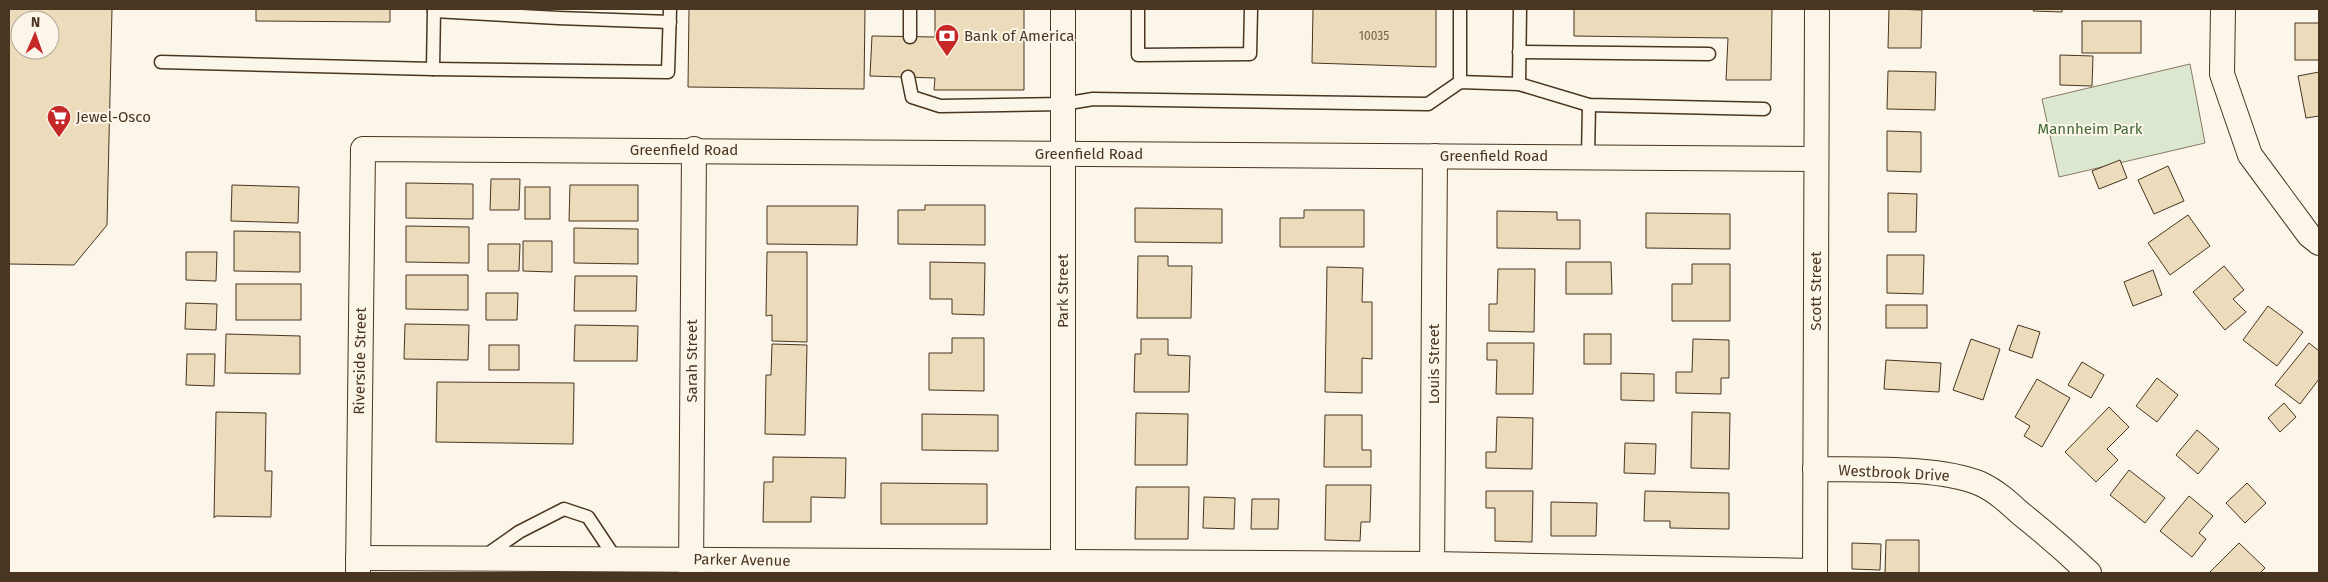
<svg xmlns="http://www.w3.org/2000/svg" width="2328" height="582" font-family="'Fira Sans',sans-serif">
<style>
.green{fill:#dce7d0;stroke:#887966}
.building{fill:#ecdcbc;stroke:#4a3520;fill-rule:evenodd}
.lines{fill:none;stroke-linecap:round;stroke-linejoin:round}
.lane-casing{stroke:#4a3520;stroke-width:15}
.street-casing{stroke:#4a3520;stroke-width:26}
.lane{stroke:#fbf6e9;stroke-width:12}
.street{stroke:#fbf6e9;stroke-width:24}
.labels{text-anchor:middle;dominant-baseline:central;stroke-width:4;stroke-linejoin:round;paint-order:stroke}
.number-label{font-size:12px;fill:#725f47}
.poi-label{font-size:15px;fill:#4a3520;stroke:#fbf6e9;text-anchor:start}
.park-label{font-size:15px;fill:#436837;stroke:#fbf6e9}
.street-label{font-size:15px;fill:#4a3520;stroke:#fbf6e9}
</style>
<rect width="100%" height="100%" fill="#fbf6e9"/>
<!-- green -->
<path class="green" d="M2190,64L2205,143L2059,177L2042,99Z"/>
<!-- building -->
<g class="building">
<path d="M9,9H112L107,225L74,265L9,264ZM20,20H50V50H20Z"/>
<path d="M256,9H390V22L256,21Z"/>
<path d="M689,9H865L864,89L688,87Z"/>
<path d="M935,9H1024V90H934L935,78L870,76L872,36L935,37Z"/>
<path d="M1313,9H1436V67L1312,63Z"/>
<path d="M1574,9H1772L1771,80H1726L1728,38L1574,36Z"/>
<path d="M1889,9L1922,10L1921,48H1888Z"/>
<path d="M2034,9H2062V12L2033,11Z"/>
<rect x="2082" y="21" width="59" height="32"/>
<rect x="2295" y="23" width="24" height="37"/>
<path d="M2060,55L2093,56L2092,86L2060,85Z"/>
<path d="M1888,71L1936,72L1935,110L1887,109Z"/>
<path d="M2319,72V116L2306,118L2298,76Z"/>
<path d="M1887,131L1921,132V172L1887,171Z"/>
<path d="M2120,160L2127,178L2099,189L2092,171Z"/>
<path d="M2168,166L2184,201L2154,214L2138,180Z"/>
<path d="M491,179H520L519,210H490Z"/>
<path d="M406,183L473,184V219L406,218Z"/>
<path d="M232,185L299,187L298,223L231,221Z"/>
<path d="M570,185H638V221H569Z"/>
<rect x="525" y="187" width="25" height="32"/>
<path d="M1888,193L1917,194L1916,232H1888Z"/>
<path d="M925,205H985V245L898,244V210H925Z"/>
<path d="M767,206H858L857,245L767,244Z"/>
<path d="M1135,208L1222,209V243L1135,242Z"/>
<path d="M1304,210H1364V247H1280V218H1304Z"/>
<path d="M1497,211L1557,212V220H1580V249L1497,248Z"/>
<path d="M1646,213L1730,214V249L1646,248Z"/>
<path d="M2188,215L2210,246L2170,275L2148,243Z"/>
<path d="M406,226L469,227V263L406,262Z"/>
<path d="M574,228L638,229V264L574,263Z"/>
<path d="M234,231L300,232V272L234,271Z"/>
<path d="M523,241H552V272L523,271Z"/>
<path d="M488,244H520L519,271H488Z"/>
<path d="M186,252H217L216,281L186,280Z"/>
<path d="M767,252H807V342L772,341V315L766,316Z"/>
<path d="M1887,255H1924L1923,294L1887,293Z"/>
<path d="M1138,256H1168V266H1192L1191,318H1137Z"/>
<path d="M930,262L985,263L984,315L952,314V299H930Z"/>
<path d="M1566,262H1611L1612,294H1566Z"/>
<path d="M1692,264H1730V321H1672V284H1692Z"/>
<path d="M2224,266L2244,290L2233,299L2246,312L2225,330L2193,292Z"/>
<path d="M1327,267L1363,268L1362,302H1372V359L1362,358V393L1325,392Z"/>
<path d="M1498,269H1535L1534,332L1489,331V304H1497Z"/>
<path d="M2153,270L2162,295L2133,306L2124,282Z"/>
<path d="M406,275H468V310L406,309Z"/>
<path d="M575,276H637L636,311H574Z"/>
<rect x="236" y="284" width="65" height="36"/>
<path d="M486,293H518L517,320H486Z"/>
<path d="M186,303L217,304L216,330L185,329Z"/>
<rect x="1886" y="305" width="41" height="23"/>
<path d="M2268,306L2303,332L2277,366L2243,340Z"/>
<path d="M405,324L469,325L468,360L404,359Z"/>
<path d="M575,325L638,326L637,361H574Z"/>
<path d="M2018,325L2040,332L2032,358L2009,350Z"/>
<path d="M226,334L300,336V374L225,373Z"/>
<rect x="1584" y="334" width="27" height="30"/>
<path d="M952,338H984V391L929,390V353H952Z"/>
<path d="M1141,339H1168V355L1190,356L1189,392H1134L1135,354H1141Z"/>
<path d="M1693,339L1729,340V378H1721V394L1676,393V372H1692Z"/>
<path d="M1971,339L2000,349L1983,400L1953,390Z"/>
<path d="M1487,343H1534L1533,394H1496L1497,360H1487Z"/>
<path d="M2309,343L2319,351V379L2300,404L2275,385Z"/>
<path d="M772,344L807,345L805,435L765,434L766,375H771Z"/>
<rect x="489" y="345" width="30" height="25"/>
<path d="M187,354H215L214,386L186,385Z"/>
<path d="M1886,360L1941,363L1939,392L1884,389Z"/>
<path d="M2082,362L2104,375L2091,398L2068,385Z"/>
<path d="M1621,373L1654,374V401L1621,400Z"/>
<path d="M2157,378L2178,395L2157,422L2136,406Z"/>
<path d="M2037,379L2070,398L2042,447L2024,436L2030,426L2015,417Z"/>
<path d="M437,382L574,383L573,444L436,442Z"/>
<path d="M2284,403L2296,417L2280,432L2268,418Z"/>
<path d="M2109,407L2129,427L2107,449L2118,460L2096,482L2065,452Z"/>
<path d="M216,412L266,413L265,471H272L271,517L216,516L214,518Z"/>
<path d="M1692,412L1730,413L1729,469L1691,468Z"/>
<path d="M1136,413L1188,414L1187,465H1135Z"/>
<path d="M922,414L998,415V451L922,450Z"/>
<path d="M1325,415H1362V450H1371V467H1324Z"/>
<path d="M1497,417L1533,418L1532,469L1486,468V452H1496Z"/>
<path d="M2197,430L2219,449L2198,474L2176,455Z"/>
<path d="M1625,443L1656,444L1655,474L1624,473Z"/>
<path d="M773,457L846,458L845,498L811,497V522H763L764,482H773Z"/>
<path d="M2129,470L2165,498L2145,523L2110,495Z"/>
<path d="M881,483L987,484V524H881Z"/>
<path d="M2247,483L2266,503L2245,523L2226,503Z"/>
<path d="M1326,485H1371L1370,522H1361L1360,541L1325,540Z"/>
<path d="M1136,487H1189L1188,539H1135Z"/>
<path d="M1486,491H1533L1532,542L1495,541V508H1486Z"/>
<path d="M1645,491L1729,493V529L1670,528V521H1644Z"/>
<path d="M2189,496L2213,516L2199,533L2206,539L2192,557L2160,531Z"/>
<path d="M1204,497L1235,498L1234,529L1203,528Z"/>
<path d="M1252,499H1279L1278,529H1251Z"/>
<path d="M1551,502L1597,503L1596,536H1551Z"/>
<path d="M1886,540H1919V573H1885Z"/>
<path d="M1852,543L1881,544L1880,570L1852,569Z"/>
<path d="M2239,543L2265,568L2260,573H2209Z"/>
</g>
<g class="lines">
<defs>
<g id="lane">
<path d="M1138,9V55L1250,54L1251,9"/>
<path d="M434,11L558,18L670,22"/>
<path d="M910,37V9"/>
<path d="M1519,52L1709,54"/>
<path d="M161,62L433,69L434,9"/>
<path d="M433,69L668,72L670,9"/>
<path d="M908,77L912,97L940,106L1063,104L1093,99L1428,104L1460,82L1519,84L1520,9"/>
<path d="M1460,82V9"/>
<path d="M1519,84L1589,105L1764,109"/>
<path d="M1588,157L1589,105"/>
<path d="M485,556L519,532L564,509L588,517L616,559"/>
</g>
<g id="street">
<path d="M2223,9L2222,74L2250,155L2309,235L2319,243"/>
<path d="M1815,469C1862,470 1939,466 1981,484C1996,491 2008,502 2020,513C2044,532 2067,552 2089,573"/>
<path d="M358,558L1432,564L1815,571"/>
<path d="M358,573L363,149L1816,159"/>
<path d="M691,573L694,149"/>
<path d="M1063,573V9"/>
<path d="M1432,573L1435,156"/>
<path d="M1815,573L1817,9"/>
</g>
</defs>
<!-- lane casing -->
<use href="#lane" class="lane-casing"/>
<!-- street casing -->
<use href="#street" class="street-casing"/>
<!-- lane -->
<use href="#lane" class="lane"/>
<!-- street -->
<use href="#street" class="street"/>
</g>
<!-- icons -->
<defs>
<symbol id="bank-pin" viewBox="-11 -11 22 30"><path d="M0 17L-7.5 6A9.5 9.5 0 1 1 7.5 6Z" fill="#c62828" stroke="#fbf6e9"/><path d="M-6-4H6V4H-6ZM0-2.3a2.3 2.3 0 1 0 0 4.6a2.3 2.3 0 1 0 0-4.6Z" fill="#fff"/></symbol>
<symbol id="supermarket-pin" viewBox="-11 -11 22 30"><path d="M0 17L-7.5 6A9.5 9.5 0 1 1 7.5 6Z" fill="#c62828" stroke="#fbf6e9"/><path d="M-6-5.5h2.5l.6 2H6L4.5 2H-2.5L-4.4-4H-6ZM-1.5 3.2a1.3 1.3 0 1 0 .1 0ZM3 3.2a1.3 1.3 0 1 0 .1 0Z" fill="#fff"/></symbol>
</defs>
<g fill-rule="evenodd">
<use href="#bank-pin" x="933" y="22" width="28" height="38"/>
<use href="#supermarket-pin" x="45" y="103" width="28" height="38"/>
</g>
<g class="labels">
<!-- number labels -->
<g class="number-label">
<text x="1374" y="36">10035</text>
</g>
<!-- poi labels -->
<g class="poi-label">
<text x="964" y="36">Bank of America</text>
<text x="76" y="117">Jewel-Osco</text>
</g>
<!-- park labels -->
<g class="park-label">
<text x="2090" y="129">Mannheim Park</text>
</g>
<!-- street labels -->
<g class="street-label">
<text x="684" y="150">Greenfield Road</text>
<text x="1089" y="154">Greenfield Road</text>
<text x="1494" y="156">Greenfield Road</text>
<text transform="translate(1063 291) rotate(-90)">Park Street</text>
<text transform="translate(1816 291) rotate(-90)">Scott Street</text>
<text transform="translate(360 361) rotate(-89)">Riverside Street</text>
<text transform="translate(692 361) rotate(-90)">Sarah Street</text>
<text transform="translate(1434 364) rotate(-90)">Louis Street</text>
<text transform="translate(1894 473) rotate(3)">Westbrook Drive</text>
<text transform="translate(742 560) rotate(1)">Parker Avenue</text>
</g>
</g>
<!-- border -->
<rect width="2328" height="582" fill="none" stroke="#4a3520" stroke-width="20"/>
<!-- north arrow -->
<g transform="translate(35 35) rotate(2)"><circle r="24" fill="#fbf6e9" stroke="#b4a999"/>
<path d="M0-4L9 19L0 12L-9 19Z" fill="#c62828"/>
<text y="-8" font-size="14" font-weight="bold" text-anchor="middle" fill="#4a3520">N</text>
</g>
</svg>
